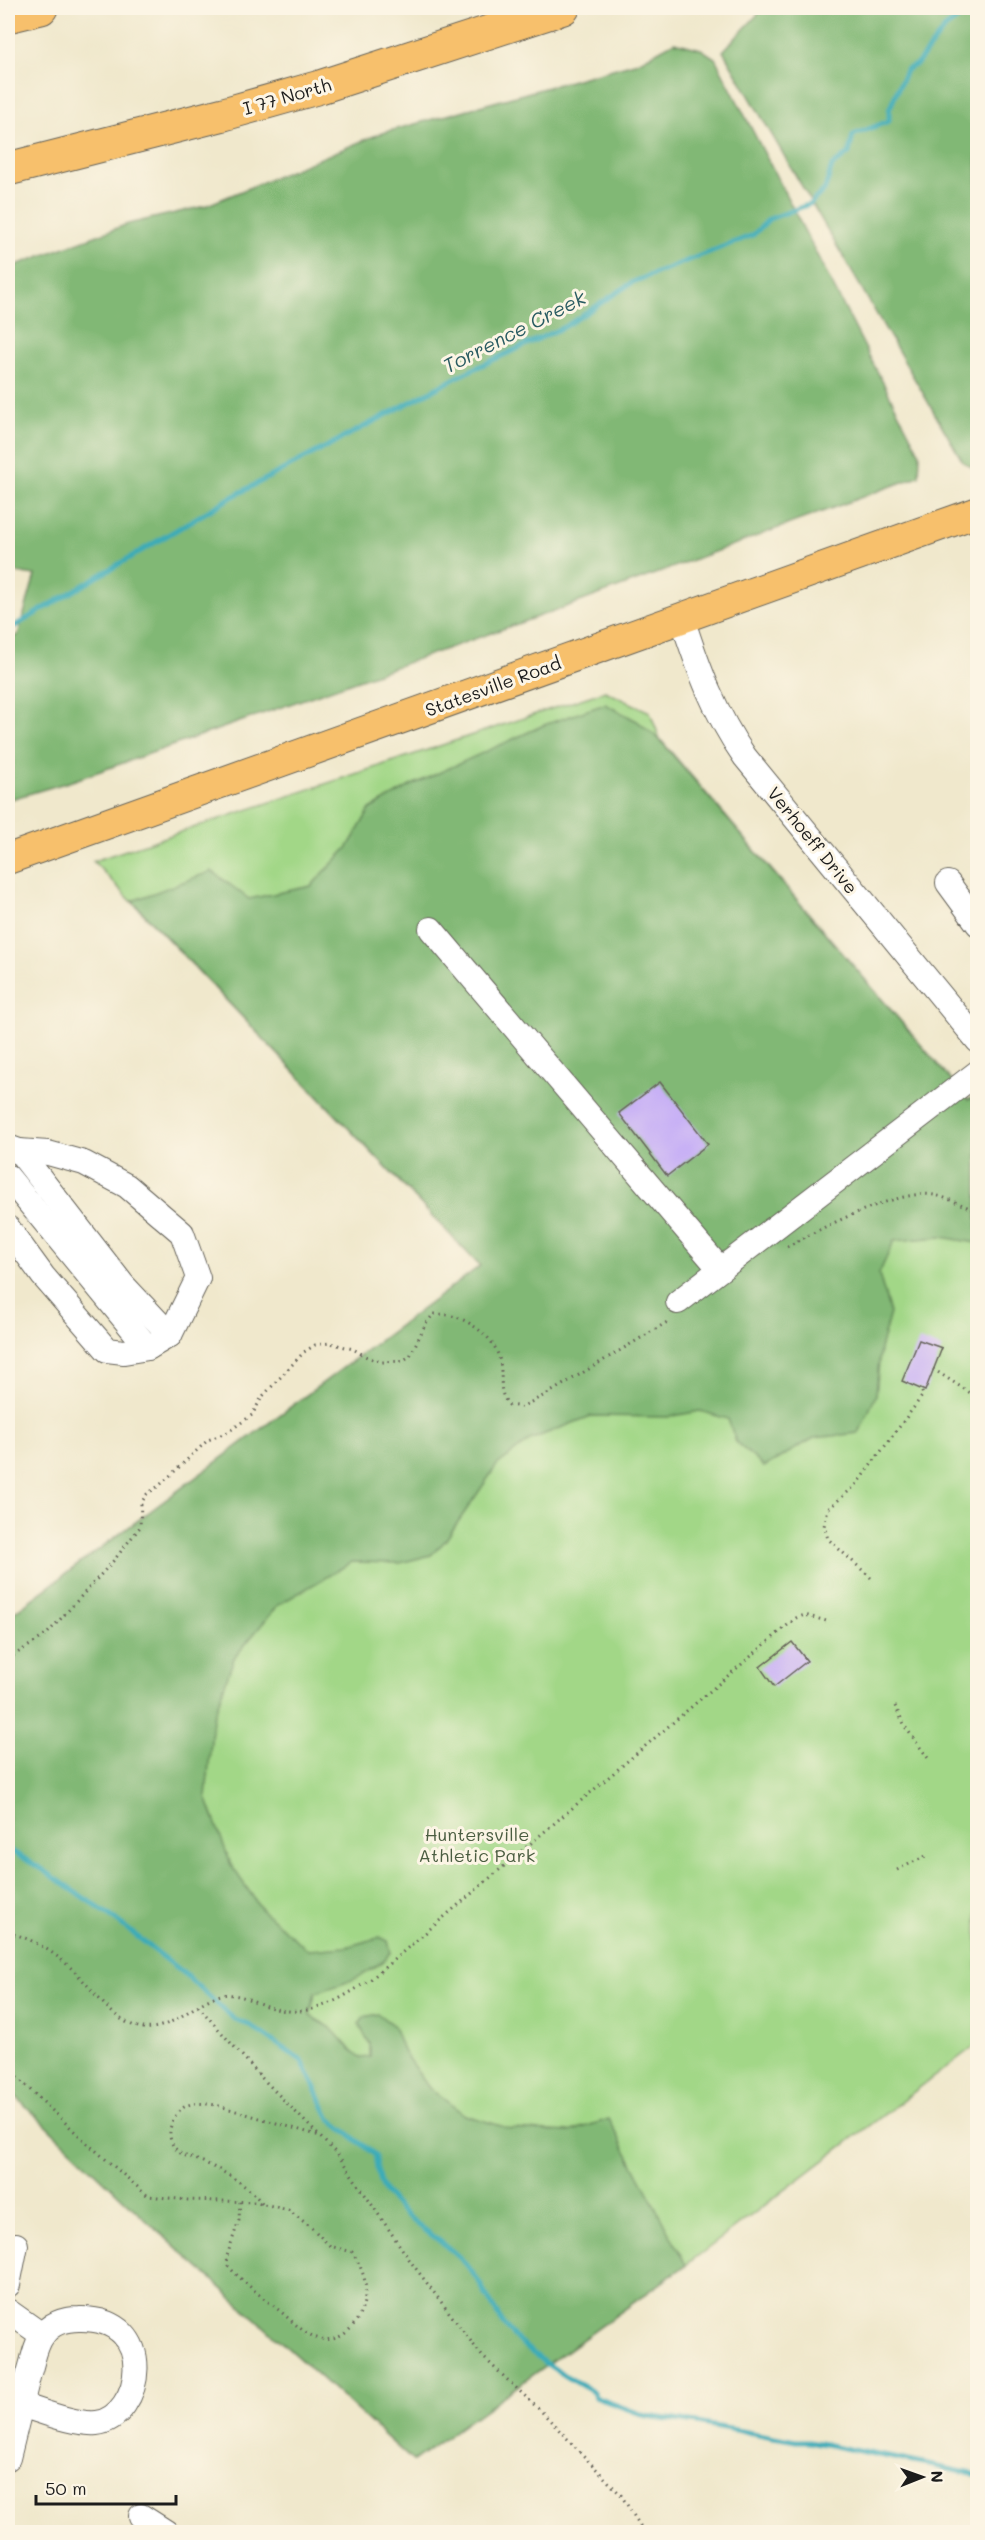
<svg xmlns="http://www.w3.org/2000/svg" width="985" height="2540" font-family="Mali,sans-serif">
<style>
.green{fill:#a2d787;stroke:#5f7a52;stroke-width:1.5}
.forest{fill:#81b874;stroke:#4e6a48;stroke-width:1.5}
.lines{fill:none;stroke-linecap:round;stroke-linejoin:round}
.stream{stroke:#3babb8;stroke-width:5}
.building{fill:#c8b1f5}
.minor-casing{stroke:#66635a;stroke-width:26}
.major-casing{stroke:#66635a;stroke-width:32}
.highway-casing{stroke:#66635a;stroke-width:35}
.path{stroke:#66635a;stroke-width:3;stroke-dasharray:1.5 4.5;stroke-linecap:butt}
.minor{stroke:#fff;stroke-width:24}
.major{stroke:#f7c06c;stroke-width:30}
.highway{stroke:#f7c06c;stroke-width:33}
.labels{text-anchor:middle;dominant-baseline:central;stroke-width:6;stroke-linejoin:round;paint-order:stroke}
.street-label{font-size:18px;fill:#1c1c1c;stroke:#fcf5e5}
.park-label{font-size:18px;fill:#4b5d41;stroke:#fcf5e5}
.water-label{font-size:20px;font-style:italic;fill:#2a5c62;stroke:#fcf5e5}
</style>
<rect width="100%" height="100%" fill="#fcf5e5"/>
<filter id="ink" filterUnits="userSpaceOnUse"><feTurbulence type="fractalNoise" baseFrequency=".0167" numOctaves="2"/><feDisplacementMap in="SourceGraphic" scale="12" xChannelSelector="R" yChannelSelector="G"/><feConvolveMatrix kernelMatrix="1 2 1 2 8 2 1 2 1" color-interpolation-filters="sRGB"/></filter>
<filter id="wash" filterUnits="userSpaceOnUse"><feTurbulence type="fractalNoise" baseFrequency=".008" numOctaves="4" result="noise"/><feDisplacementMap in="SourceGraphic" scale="24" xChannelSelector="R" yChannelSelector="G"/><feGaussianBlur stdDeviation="1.35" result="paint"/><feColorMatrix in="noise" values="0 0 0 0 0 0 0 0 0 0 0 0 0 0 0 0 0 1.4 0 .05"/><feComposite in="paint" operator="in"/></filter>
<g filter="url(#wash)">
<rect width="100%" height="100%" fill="#f0e8cc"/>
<!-- green -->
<path class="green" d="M605,691L650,712L660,739L968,1100L974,1097L977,1101V2044L686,2265L413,2461L136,2211L8,2089V1617L480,1266L93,861Z"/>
<!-- forest -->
<g class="forest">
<path d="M769,8H977V470L963,462L723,51L759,13Z"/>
<path d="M674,42L701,49L715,58L920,454L919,476L574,604L72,781L8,800V639L18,635L35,575L8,571V268L128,224L205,206L379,134L638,62Z"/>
<path d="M605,704L637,721L659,739L968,1100L974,1097L977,1101V1243L941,1237L894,1241L879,1274L890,1313L880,1349L876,1395L859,1433L814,1438L764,1467L736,1442L728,1419L700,1411L668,1417L591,1416L532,1439L497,1465L445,1541L431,1555L400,1563L352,1562L278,1605L234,1658L213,1718L206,1797L231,1865L262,1910L308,1950L346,1947L380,1937L388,1941L391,1953C370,1976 344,1984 315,1993L310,2016L330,2027L351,2050L362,2058L370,2057V2044L359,2025L364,2017L378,2014L394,2026L404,2053L429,2088L465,2115L511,2129L569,2132L609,2119L686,2265L413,2461L136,2211L8,2089V1617L480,1266L132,901L212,871L249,899L311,886L348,847L370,809L412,785L544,725Z"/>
</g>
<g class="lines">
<!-- stream -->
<g class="stream">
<path d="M8,630L230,498L465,373L566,326L633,282L753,235L769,219L810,204L825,189L832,166L849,153L853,135L889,121V110L906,70L917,64L945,28L958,19L966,8"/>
<path d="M8,1849L42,1869L112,1917L180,1970L235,2020L249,2025L302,2061L330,2119L375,2155C377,2164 377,2174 380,2182C393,2215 442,2237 466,2264C484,2285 493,2313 511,2333C535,2359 564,2375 593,2392L595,2397L646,2416L697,2423L796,2441H809L978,2475"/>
</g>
</g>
<g id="blocks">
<!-- building -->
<g class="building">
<path d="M660,1082L708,1144L667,1176L619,1113Z"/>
<path d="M919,1340L942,1348L925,1391L902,1381Z"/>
<path d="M792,1642L807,1661L774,1687L760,1667Z"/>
</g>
</g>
</g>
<g filter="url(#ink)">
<use href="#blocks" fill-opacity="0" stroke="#66635a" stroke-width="1.5"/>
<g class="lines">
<defs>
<g id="minor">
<path d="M682,618C698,668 715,714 745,757L978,1041"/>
<path d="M948,883L978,924"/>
<path d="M431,929L720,1269"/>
<path d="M8,1147L19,1151L48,1153L84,1163L127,1186L182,1233L198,1278L170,1335L148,1348L124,1352L107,1350L43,1276L8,1228"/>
<path d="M19,1151L123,1285L170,1335"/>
<path d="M8,1177L148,1348"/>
<path d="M678,1302L978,1072"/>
<path d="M8,2285L16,2245"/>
<path d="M8,2311L42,2335"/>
<path d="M8,2458C15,2429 22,2401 29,2373C33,2361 35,2345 43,2335C51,2323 65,2319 79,2319C161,2317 142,2418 96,2423C75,2425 41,2411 21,2405"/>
<path d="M141,2516L166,2532"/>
</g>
<path id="major" d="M8,859L978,512"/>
<g id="highway">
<path d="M8,16L41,8"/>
<path d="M8,169L224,114L320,87L563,8"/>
</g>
</defs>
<!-- minor casing -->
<use href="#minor" class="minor-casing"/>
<!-- major casing -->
<use href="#major" class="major-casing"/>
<!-- highway casing -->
<use href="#highway" class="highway-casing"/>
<!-- path -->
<g class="path">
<path d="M787,1247C818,1229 900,1188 934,1195C949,1198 963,1206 978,1211"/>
<path d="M933,1369L978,1398"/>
<path d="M871,1578L828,1539L824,1526L828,1509L856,1485L923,1395L921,1389"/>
<path d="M8,1659L46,1635L115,1559L140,1527L141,1503L147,1494L160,1485L208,1440L228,1432L252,1415L262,1397L304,1352L315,1345L330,1343L353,1349L367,1357L382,1362L402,1361L410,1356L426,1323L434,1314C448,1314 457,1316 469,1323C488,1335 500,1347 501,1371C502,1386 499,1393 509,1405L521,1407L549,1393L669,1321"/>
<path d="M895,1706L906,1728L928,1758"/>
<path d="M897,1870L928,1855"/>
<path d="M8,1933C32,1937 60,1956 77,1974C94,1991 108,2014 130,2024C163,2040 188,2006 217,1996C233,1991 251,2000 266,2006C307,2021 338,2001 371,1979L796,1618L805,1615L830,1622"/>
<path d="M198,2006L262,2078L338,2155L411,2262L482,2356L542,2412L621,2495L644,2532"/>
<path d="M8,2069L87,2143L148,2196L188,2200L256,2202L288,2210L311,2227L330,2246L352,2252C358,2261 363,2271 365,2282C369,2308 349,2348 317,2338C303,2333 292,2321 280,2311C262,2297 244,2283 228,2266L227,2256L239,2220L240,2201"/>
<path d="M262,2203C246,2184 227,2173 205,2163C197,2159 185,2157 179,2152C162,2139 171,2112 188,2105C197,2102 206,2104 216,2105L320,2136"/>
</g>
<!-- minor -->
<use href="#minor" class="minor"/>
<!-- major -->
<use href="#major" class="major"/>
<!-- highway -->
<use href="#highway" class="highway"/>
</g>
</g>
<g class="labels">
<!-- street labels -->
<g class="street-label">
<text transform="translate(287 96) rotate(-16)">I 77 North</text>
<text transform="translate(493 686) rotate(-20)">Statesville Road</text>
<text transform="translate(813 840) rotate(51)">Verhoeff Drive</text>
</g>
<!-- park labels -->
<g class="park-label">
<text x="477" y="1834">Huntersville<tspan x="477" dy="21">Athletic Park</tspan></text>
</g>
<!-- water labels -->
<g class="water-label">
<text transform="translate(514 331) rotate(-27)">Torrence Creek</text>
</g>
</g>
<!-- margin -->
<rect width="985" height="2540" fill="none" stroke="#fcf5e5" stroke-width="30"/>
<!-- north arrow -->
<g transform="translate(922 2477) rotate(89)" stroke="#fcf5e5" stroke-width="4.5" paint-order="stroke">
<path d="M0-4.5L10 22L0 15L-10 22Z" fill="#1c1c1c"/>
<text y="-9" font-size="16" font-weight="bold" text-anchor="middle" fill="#1c1c1c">N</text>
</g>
<!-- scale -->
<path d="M36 2495v9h140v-9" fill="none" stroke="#1c1c1c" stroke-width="3"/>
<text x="45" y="2495" font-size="18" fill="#1c1c1c" stroke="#fcf5e5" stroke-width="4.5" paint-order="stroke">50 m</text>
</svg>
